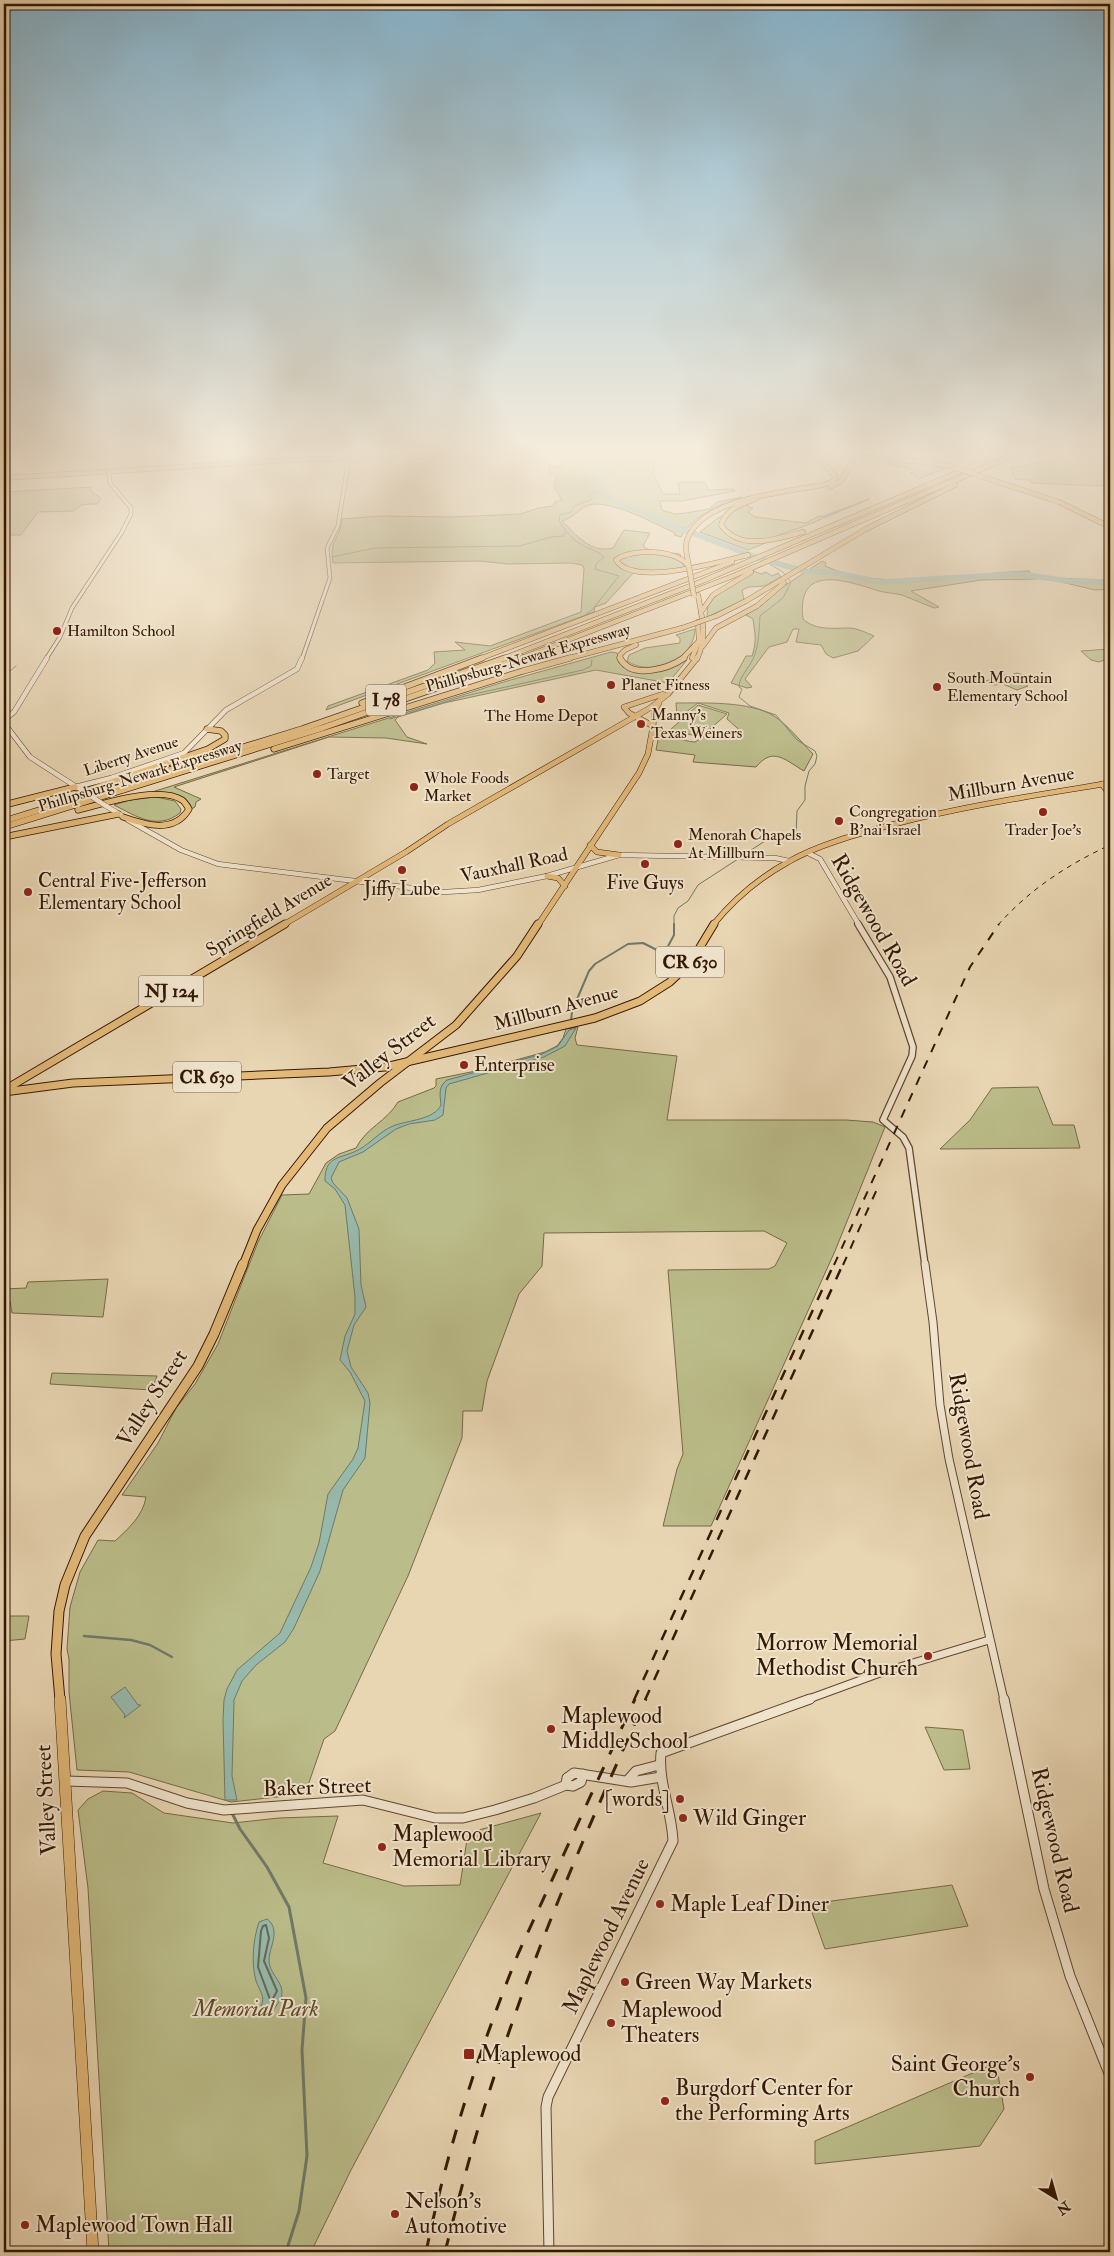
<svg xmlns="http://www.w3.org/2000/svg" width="1114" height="2256" font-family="'IM FELL Double Pica',serif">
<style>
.green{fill:#babc89;stroke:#766a46}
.water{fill:#97b9ab;stroke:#6f7967}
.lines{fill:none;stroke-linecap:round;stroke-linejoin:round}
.shore{stroke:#656856;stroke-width:2}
.stream-far3{stroke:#6f7967;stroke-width:1}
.stream-far2{stroke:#6f7967;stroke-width:2}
.stream-far1{stroke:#6f7967;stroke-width:2.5}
.stream{stroke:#6f7967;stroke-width:3}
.river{stroke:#97b9ab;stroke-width:5.5}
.minor-far4-casing{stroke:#60472e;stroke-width:4.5}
.minor-far3-casing{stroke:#60472e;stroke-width:5.5}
.minor-far2-casing{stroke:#60472e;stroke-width:8}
.minor-far1-casing{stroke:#60472e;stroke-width:9}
.minor-casing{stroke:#60472e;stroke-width:11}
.major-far4-casing{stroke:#331802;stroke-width:5.5}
.major-far3-casing{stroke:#331802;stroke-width:6}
.major-far2-casing{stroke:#331802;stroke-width:9}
.major-far1-casing{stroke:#331802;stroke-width:11}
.major-casing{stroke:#331802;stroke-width:12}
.highway-far1-casing{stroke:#331802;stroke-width:5.5}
.highway-casing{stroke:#331802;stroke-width:7}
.minor-far4{stroke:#f0e4cd;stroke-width:3}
.minor-far3{stroke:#f0e4cd;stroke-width:4.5}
.minor-far2{stroke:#f0e4cd;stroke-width:5.5}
.minor-far1{stroke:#f0e4cd;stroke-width:7}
.minor{stroke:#f0e4cd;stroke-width:9}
.major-far4{stroke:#e4ba79;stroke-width:4.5}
.major-far3{stroke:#e4ba79;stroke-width:5}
.major-far2{stroke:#e4ba79;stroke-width:7}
.major-far1{stroke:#e4ba79;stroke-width:9}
.major{stroke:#e4ba79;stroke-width:11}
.highway-far1{stroke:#e4ba79;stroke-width:4.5}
.highway{stroke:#e4ba79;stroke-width:5.5}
.rail-far3{stroke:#331802;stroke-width:1;stroke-dasharray:5 5;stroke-linecap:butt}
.rail-far2{stroke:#331802;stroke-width:2;stroke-dasharray:9 9;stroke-linecap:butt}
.rail-far1{stroke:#331802;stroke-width:2.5;stroke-dasharray:11 11;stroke-linecap:butt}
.rail{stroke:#331802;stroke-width:3;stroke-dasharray:14 14;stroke-linecap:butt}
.minor-bridge-casing{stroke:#60472e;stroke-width:5.5;stroke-linecap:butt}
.major-bridge-casing{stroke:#331802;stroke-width:5.5;stroke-linecap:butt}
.highway-bridge-casing{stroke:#331802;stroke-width:5.5;stroke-linecap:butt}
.minor-bridge{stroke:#f0e4cd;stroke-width:4.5}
.major-bridge{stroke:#e4ba79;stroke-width:4.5}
.highway-bridge{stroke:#e4ba79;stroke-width:4.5}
.poi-dot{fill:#8f2418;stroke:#f0e4cd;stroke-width:2}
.labels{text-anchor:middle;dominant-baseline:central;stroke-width:4;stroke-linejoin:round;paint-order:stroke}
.far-poi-label{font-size:16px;fill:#331802;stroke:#f0e4cd;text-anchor:start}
.far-street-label{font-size:16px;fill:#331802;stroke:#f0e4cd}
.shield{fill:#f0e4cd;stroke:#6c553f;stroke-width:1}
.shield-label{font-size:18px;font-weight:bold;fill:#331802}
.street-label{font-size:19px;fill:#331802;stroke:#f0e4cd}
.poi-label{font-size:19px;fill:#331802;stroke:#f0e4cd;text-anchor:start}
.near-street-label{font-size:22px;fill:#331802;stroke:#f0e4cd}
.near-poi-label{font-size:22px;fill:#331802;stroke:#f0e4cd;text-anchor:start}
.near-park-label{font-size:22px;font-style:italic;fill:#5c492a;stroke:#f0e4cd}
</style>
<rect width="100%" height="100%" fill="#e8d5b2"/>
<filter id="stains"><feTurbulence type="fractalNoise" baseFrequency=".004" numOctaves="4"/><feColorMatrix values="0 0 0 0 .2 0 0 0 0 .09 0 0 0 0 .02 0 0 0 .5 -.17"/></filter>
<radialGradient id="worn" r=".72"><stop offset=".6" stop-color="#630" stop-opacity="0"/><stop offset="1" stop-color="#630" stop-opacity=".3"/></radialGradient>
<!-- green -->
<g class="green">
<path d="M652,451L655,456L654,475L663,494H680L678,482H705L709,490L734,489L735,491L682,501H660L662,510L675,514L686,513L709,509L717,502L742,497C717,506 695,514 681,537L674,535L675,533C655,524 611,499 589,505C580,508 573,518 562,521C576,535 591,554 613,548L624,530L650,533L643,546L649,550L680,554L685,569L634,572L606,603L595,607L594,612L326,710L328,706L428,670L435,663L434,652L465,650L455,642L490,646L581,612L584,568L582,565L571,563L508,564L480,561L333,563C329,539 340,540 342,519L381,516L453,517L521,514L538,508L553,506L555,502L562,500L554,486L557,476L550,473L549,467L562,466L559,454Z"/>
<path d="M1055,451H1110V483L1101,486L1031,483L1029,480L1015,479L1010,468L1065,457Z"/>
<path d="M890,460L931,464L946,468L919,479L910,473L915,472L908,468L888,464Z"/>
<path d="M92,487L90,491L101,498L98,504C89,504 79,503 74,511L38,512L21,535H4V492Z"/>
<path d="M869,499L810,524L768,539V542L748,550L700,532L718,518L748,504V507L753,508L748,512L755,517L806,523L817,517L824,516Z"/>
<path d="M822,561L826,563L825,566C885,593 963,573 1029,571L1036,579L981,580L911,591L939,607L934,608C923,604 913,599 902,595C894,593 886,593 879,591C847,581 796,562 803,619C816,631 834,628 851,628C859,629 867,633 874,636L858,651L833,658L826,654L821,645L796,642L799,629H793L787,642L769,647L745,679L752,687L747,688L731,683L746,656H752C757,642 755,633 753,619L746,615L769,599L778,590Z"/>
<path d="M754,571L761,574L766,572L772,576L778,573L781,577L764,586L749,587L742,590L744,600L707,617L708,603L728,586Z"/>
<path d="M1053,578L1110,580V589L1095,590L1053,580Z"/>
<path d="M695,629C695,659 652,678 627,661L629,655L645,648L680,643V638L676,635Z"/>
<path d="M1110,649V658L1099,662L1091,660L1081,651Z"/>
<path d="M611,652L617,653L619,663C639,676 666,670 687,660L668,683L596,670L444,703L398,717L395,720L407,737L427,744L386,738L329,737L174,787L201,799L196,802L195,807L191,809L190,804C179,793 166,792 152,792L507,681Z"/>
<path d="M1017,673L1030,677L1032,680L1029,681L1021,679L1018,680L1028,686L1017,690L1003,684L994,685L986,681L1002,675L1015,676L1013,674Z"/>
<path d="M676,703C704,703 750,701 774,716C788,725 801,742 813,754L804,771C785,760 773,746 756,767L693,762L695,755L656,750L660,730C674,735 680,741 695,742L711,732L740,737L743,733L727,719L729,713L698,703L677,719Z"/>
<path d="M698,705L727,714L701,737L670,730Z"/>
<path d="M156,797L175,801L181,809L180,813C157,831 136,816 114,805L130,800Z"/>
<path d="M578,1027L575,1038L577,1045L677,1056L667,1120H846L873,1122L885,1127L835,1251L711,1526H663L677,1469L683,1454L668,1270L769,1269L775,1266L787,1243L764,1231L544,1233L542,1266L519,1294L487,1381L482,1411H463L462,1438L408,1576L335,1731L324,1739L305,1794L231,1802L129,1772L77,1770L69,1692V1659L67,1649L70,1607L80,1572L98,1540L115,1541C128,1529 143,1516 146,1497L122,1495L158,1443L176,1408L195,1384L218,1344L258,1242L282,1195L309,1194L326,1163L339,1154L356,1148C366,1128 387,1121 398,1102L434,1088L436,1086V1079L476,1071L545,1052L557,1046L563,1038L566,1029Z"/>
<path d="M1038,1087L1053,1125H1074L1080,1148L940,1149L970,1120L992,1088Z"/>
<path d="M108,1279L103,1317L12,1313L10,1301L4,1302V1289L26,1288L28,1282Z"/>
<path d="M52,1373L157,1376L152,1390L50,1384Z"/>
<path d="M4,1616H29L25,1639L4,1641Z"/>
<path d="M925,1727L963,1730L970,1769L944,1770Z"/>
<path d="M103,1791L132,1793L164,1813L233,1823L279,1818L338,1816L323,1863L404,1886L460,1885L468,1833L541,1813L351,2170L311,2252H109L88,1888L78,1810L88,1799Z"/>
<path d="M952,1885L968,1926L825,1949L809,1904Z"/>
<path d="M996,2063L1004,2109L980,2146L815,2164V2141Z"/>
</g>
<!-- water -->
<g class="water">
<path d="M576,1028L565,1046L544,1057L449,1084L446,1088L443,1115L435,1120L409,1124L396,1129L363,1152L339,1162L331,1178L333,1183L347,1198L359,1229L361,1285L366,1307L354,1325L347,1351L351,1367L368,1393L370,1403L365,1458L343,1490L320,1571L294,1628L285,1642L256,1665L242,1681L234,1700L232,1776L237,1800H225L223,1720L224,1700L227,1689L237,1670L280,1633L311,1567L319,1543L328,1494L353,1459L358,1448L365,1401L350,1372L340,1360L345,1336L355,1314V1297L345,1205L335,1189L325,1181C325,1157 337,1159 354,1152C369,1146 378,1132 393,1126C408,1120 434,1120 441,1105C440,1094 438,1087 447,1080L542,1054L558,1046L569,1030Z"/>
<path d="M125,1687L138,1705H141L124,1718L125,1715L111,1697Z"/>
<path d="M267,1919C281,1929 270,1946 269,1959C268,1972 282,1981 282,1992C282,1999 277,2005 273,2010L265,2011L261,2006C266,1997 259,1990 256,1981C251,1963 253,1940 259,1922Z"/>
</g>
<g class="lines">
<!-- shore -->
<path class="shore" d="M266,1925L269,1938L264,1961L277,1991L271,2002L258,1967L261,1931L263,1926Z"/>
<!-- stream-far3 -->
<g class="stream-far3">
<path d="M332,557L375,548L520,546L551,537L563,536L566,532"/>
<path d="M586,614L592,610L619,576L595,569L596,564L604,557C597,550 591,550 582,545C572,540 565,530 559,521L560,515L571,512L574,506L592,499L589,496L597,491"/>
<path d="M592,636V646"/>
<path d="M4,676L16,666"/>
<path d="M390,719L465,696L583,670L591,666L592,660"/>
<path d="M742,856L765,841L787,838L796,834L797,811L805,800V786L809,771L815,764L817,756L815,751L797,740L776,715L750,706L739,697L742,689L739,687C739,677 749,668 753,659C759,646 759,631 760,616L783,598L791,582L783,572L761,559"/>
<path d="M674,925V916L678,908L688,901L698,885L738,859"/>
</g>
<!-- stream-far2 -->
<path class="stream-far2" d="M571,1022L572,1011L589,971L595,964L628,944L643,943L657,950H666L674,935V924"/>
<!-- stream-far1 -->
<path class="stream-far1" d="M84,1636L131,1640L150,1645L172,1657"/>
<!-- stream -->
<path class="stream" d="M232,1813L240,1829L267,1867L289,1907L306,1998L302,2050L307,2156L299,2211L286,2252"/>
<!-- river -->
<path class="river" d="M631,451L629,458C616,465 605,473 596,485L597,491L612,500L676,527L761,559L805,571L836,573L880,582L1020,574L1068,581L1110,582"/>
<defs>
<g id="minor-far4">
<path d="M46,659L60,637L72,608L122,532L131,514V508L110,483L109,471"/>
<path d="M302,659L330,578L327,548L338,526L350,451"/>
</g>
<g id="minor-far3">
<path d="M4,720L14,712L47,658"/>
<path d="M4,723L30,757L78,788"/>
<path d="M75,787L111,778L184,753L226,710L297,669L302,658"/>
<path d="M106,806L121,815"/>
<path d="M128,820L181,850L218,864L444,892L478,890L547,876L619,855L775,858L789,861"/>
<path d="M808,853L820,859L859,925"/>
</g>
<path id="minor-far2" d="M858,924L890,977L913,1047L912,1056L883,1120L903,1137L909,1148L925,1265"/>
<g id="minor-far1">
<path d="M925,1264L933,1322L940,1405L949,1459L1004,1700"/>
<path d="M806,1700L880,1673L989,1640"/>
</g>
<g id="minor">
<path d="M1004,1699L1044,1889L1070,1976L1110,2076"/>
<path d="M66,1781L127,1783L187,1803L224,1810L363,1800L435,1818H463L495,1810L534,1798L566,1785L573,1786L581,1782L583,1774"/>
<path d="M627,1781L636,1771L659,1765"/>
<path d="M566,1785L567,1778L574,1773L631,1782L661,1777"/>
<path d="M549,2252L546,2107L548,2097L673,1841C672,1811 658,1783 661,1753L810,1699"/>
</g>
<g id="major-far4">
<path d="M814,451C859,460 905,457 950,466"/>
<path d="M983,477L1059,502L1110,527"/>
<path d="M4,478L291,460L573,451"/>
<path d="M830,487L841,481L859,451"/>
<path d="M689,567C688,559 684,548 687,540C701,498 786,492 823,485L834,481L835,476L811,451"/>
<path d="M692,658L699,641L698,622"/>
<path d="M697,659C708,636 702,619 698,595"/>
</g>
<g id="major-far3">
<path d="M653,726L655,710L659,703"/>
<path d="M1102,784L1110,795"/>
<path d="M590,845L597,852L619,855"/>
<path d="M547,876L558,878L565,886"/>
<path d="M283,925L406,852L448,824L650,708L668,694L697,658"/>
<path d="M538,925L639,773L648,754L653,726L629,713L624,707L663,694"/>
<path d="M713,925C734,899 759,878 788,862C817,845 858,834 891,825C963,806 1037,795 1110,783"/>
</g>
<g id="major-far2">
<path d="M6,1089L285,924"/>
<path d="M4,1092L73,1083L329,1072L385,1067L595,1018L640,1001L670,982L691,962L714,924"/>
<path d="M243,1265L257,1230L282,1185L327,1128L380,1083L456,1025L517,956L538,924"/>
</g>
<path id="major-far1" d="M60,1700L56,1654L59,1611L65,1585L85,1536L198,1366L214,1334L243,1264"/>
<path id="major" d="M60,1699L93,2252"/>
<g id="highway-far1">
<path d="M1019,458L1035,451"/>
<path d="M755,499C741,504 726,509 721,525C740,552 776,539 803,532"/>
<path d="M689,567C679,549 631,548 616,560C633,588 722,561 748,555"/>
<path d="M701,612L713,595L751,572"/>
<path d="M716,616L746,601L866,529L955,485"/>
<path d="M703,646L716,628L757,606L784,583"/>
<path d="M479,659L732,562"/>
<path d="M502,659L700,582L1008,451"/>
<path d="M519,659L733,576L1023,451"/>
<path d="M566,659L682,628"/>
<path d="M620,659V655L625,650L636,645"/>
<path d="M682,659L699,641"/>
</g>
<g id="highway">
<path d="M620,658C631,680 668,669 684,658"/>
<path d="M362,703L482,658"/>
<path d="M274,749L523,671L570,658"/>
<path d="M77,794L208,749L225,739V735L221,731L207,729"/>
<path d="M4,805L75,787"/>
<path d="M78,810C103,804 159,785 182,800C185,802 187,806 189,809C174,834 146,825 123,817"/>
<path d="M4,821L302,729L505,658"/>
<path d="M4,827L322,728L522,658"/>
<path d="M4,837L118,814"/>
</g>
</defs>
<!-- minor-far4 casing -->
<use href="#minor-far4" class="minor-far4-casing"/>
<!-- minor-far3 casing -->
<use href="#minor-far3" class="minor-far3-casing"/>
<!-- minor-far2 casing -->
<use href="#minor-far2" class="minor-far2-casing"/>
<!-- minor-far1 casing -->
<use href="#minor-far1" class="minor-far1-casing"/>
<!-- minor casing -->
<use href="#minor" class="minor-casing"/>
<!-- major-far4 casing -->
<use href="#major-far4" class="major-far4-casing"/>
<!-- major-far3 casing -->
<use href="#major-far3" class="major-far3-casing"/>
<!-- major-far2 casing -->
<use href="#major-far2" class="major-far2-casing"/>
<!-- major-far1 casing -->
<use href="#major-far1" class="major-far1-casing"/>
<!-- major casing -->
<use href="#major" class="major-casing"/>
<!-- highway-far1 casing -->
<use href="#highway-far1" class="highway-far1-casing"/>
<!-- highway casing -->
<use href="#highway" class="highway-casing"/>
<!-- minor-far4 -->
<use href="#minor-far4" class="minor-far4"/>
<!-- minor-far3 -->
<use href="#minor-far3" class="minor-far3"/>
<!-- minor-far2 -->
<use href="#minor-far2" class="minor-far2"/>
<!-- minor-far1 -->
<use href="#minor-far1" class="minor-far1"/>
<!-- minor -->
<use href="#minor" class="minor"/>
<!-- major-far4 -->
<use href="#major-far4" class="major-far4"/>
<!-- major-far3 -->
<use href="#major-far3" class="major-far3"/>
<!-- major-far2 -->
<use href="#major-far2" class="major-far2"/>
<!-- major-far1 -->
<use href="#major-far1" class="major-far1"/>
<!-- major -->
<use href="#major" class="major"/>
<!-- highway-far1 -->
<use href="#highway-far1" class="highway-far1"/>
<!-- highway -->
<use href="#highway" class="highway"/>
<!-- rail-far3 -->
<path class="rail-far3" d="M998,925C1030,889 1067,865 1110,845"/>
<!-- rail-far2 -->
<g class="rail-far2">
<path d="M834,1265L970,967L999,924"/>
<path d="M843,1265L877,1189"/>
</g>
<!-- rail-far1 -->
<g class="rail-far1">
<path d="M634,1700L834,1264"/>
<path d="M645,1700L843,1264"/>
</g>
<!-- rail -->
<g class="rail">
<path d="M426,2252C447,2149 479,2051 518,1954L635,1699"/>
<path d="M445,2252C460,2193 475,2135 494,2077C535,1948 590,1822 646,1699"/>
</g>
<defs>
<path id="minor-bridge" d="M80,789L106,806"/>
<g id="major-bridge">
<path d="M950,466L983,477"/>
<path d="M689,567L694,596"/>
</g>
<path id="highway-bridge" d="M682,628L716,616"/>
</defs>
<!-- minor-bridge casing -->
<use href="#minor-bridge" class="minor-bridge-casing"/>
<!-- major-bridge casing -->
<use href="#major-bridge" class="major-bridge-casing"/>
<!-- highway-bridge casing -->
<use href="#highway-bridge" class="highway-bridge-casing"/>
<!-- minor-bridge -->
<use href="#minor-bridge" class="minor-bridge"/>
<!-- major-bridge -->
<use href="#major-bridge" class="major-bridge"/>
<!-- highway-bridge -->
<use href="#highway-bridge" class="highway-bridge"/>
</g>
<!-- sky -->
<linearGradient id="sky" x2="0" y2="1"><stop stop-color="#87b6d0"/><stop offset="0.59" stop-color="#f5ecdc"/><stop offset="1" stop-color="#f5ecdc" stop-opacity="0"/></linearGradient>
<rect width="1114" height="767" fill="url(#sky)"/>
<!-- markers -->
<g class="poi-dot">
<circle cx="57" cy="631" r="5"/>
<circle cx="611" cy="685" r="5"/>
<circle cx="937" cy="687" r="5"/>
<circle cx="541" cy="699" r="5"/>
<circle cx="641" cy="724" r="5"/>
<circle cx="317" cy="774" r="5"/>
<circle cx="414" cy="787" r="5"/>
<circle cx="1043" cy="812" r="5"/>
<circle cx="839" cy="821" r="5"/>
<circle cx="678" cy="844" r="5"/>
<circle cx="645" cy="864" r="5"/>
<circle cx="402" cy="870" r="5"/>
<circle cx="28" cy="892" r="5"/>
<circle cx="464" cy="1065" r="5"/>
<circle cx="928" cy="1656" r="5"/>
<circle cx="551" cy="1729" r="5"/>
<circle cx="680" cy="1799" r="5"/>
<circle cx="683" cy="1818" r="5"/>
<circle cx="382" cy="1847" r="5"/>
<circle cx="660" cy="1904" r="5"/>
<circle cx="625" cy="1982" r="5"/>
<circle cx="611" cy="2023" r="5"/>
<rect x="463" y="2048" width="12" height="12" rx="2.5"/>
<circle cx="1030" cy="2077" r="5"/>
<circle cx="665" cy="2101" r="5"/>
<circle cx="395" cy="2214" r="5"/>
<circle cx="25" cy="2225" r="5"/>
</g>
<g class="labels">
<!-- far-poi labels -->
<g class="far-poi-label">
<text x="67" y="631">Hamilton School</text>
<text x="947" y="678">South Mountain<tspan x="947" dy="18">Elementary School</tspan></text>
<text x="621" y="685">Planet Fitness</text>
<text x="651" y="715">Manny’s<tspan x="651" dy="18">Texas Weiners</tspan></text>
<text x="541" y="716" text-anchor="middle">The Home Depot</text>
<text x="327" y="774">Target</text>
<text x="424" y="778">Whole Foods<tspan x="424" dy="18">Market</tspan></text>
<text x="849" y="812">Congregation<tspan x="849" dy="18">B'nai Israel</tspan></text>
<text x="1043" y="830" text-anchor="middle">Trader Joe's</text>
<text x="688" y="835">Menorah Chapels<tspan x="688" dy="18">At Millburn</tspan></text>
</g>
<!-- far-street labels -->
<g class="far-street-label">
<text transform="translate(528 658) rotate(-16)">Phillipsburg-Newark Expressway</text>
<text transform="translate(131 756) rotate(-18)">Liberty Avenue</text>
<text transform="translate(140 776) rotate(-17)">Phillipsburg-Newark Expressway</text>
</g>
<!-- shield labels -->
<g class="shield">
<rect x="366" y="684.5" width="40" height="31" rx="4"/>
<rect x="656" y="946.5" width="68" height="31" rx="4"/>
<rect x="138.5" y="975.5" width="65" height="31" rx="4"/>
<rect x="173" y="1061.5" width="68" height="31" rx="4"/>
</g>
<g class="shield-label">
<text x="386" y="700">I 78</text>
<text x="690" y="962">CR 630</text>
<text x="171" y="991">NJ 124</text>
<text x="207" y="1077">CR 630</text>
</g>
<!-- street labels -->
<g class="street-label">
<text transform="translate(1011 784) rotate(-10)">Millburn Avenue</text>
<text transform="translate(514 865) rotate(-12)">Vauxhall Road</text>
<text transform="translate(269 915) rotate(-31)">Springfield Avenue</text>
<text transform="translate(556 1008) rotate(-15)">Millburn Avenue</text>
</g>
<!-- poi labels -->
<g class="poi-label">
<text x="38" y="881">Central Five-Jefferson<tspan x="38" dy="22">Elementary School</tspan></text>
<text x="645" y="883" text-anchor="middle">Five Guys</text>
<text x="402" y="889" text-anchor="middle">Jiffy Lube</text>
<text x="474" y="1065">Enterprise</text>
</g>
<!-- near-street labels -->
<g class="near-street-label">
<text transform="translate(874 920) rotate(60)">Ridgewood Road</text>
<text transform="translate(389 1052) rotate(-38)">Valley Street</text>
<text transform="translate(152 1398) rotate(-57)">Valley Street</text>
<text transform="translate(969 1446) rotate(80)">Ridgewood Road</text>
<text transform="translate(317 1787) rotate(-2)">Baker Street</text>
<text transform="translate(46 1800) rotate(-93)">Valley Street</text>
<text transform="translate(1055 1840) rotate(77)">Ridgewood Road</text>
<text transform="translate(606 1936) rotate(-64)">Maplewood Avenue</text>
</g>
<!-- near-poi labels -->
<g class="near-poi-label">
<text x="918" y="1643" text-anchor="end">Morrow Memorial<tspan x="918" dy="25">Methodist Church</tspan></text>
<text x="561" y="1716">Maplewood<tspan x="561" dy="25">Middle School</tspan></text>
<text x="670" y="1799" text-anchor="end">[words]</text>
<text x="693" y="1818">Wild Ginger</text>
<text x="392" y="1834">Maplewood<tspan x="392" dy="25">Memorial Library</tspan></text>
<text x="670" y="1904">Maple Leaf Diner</text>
<text x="635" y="1982">Green Way Markets</text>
<text x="621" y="2010">Maplewood<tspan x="621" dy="25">Theaters</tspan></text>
<text x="480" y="2054">Maplewood</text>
<text x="1020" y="2064" text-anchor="end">Saint George's<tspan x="1020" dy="25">Church</tspan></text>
<text x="675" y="2088">Burgdorf Center for<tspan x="675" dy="25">the Performing Arts</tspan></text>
<text x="405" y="2201">Nelson's<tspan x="405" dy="25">Automotive</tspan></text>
<text x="35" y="2225">Maplewood Town Hall</text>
</g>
<!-- near-park labels -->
<g class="near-park-label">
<text x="256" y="2009">Memorial Park</text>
</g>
</g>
<!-- margin -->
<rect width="1114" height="2256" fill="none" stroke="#e8d5b2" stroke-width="20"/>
<rect x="5" y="5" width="1104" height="2246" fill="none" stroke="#331802" stroke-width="2.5"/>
<rect x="10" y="10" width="1094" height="2236" fill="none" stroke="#331802"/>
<!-- north arrow -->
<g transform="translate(1056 2198) rotate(143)" stroke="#f0e4cd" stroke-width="4" paint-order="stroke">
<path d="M0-4L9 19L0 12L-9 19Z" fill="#331802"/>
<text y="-8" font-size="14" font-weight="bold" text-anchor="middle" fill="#331802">N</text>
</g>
<rect width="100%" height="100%" filter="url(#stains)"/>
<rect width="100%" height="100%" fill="url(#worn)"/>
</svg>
